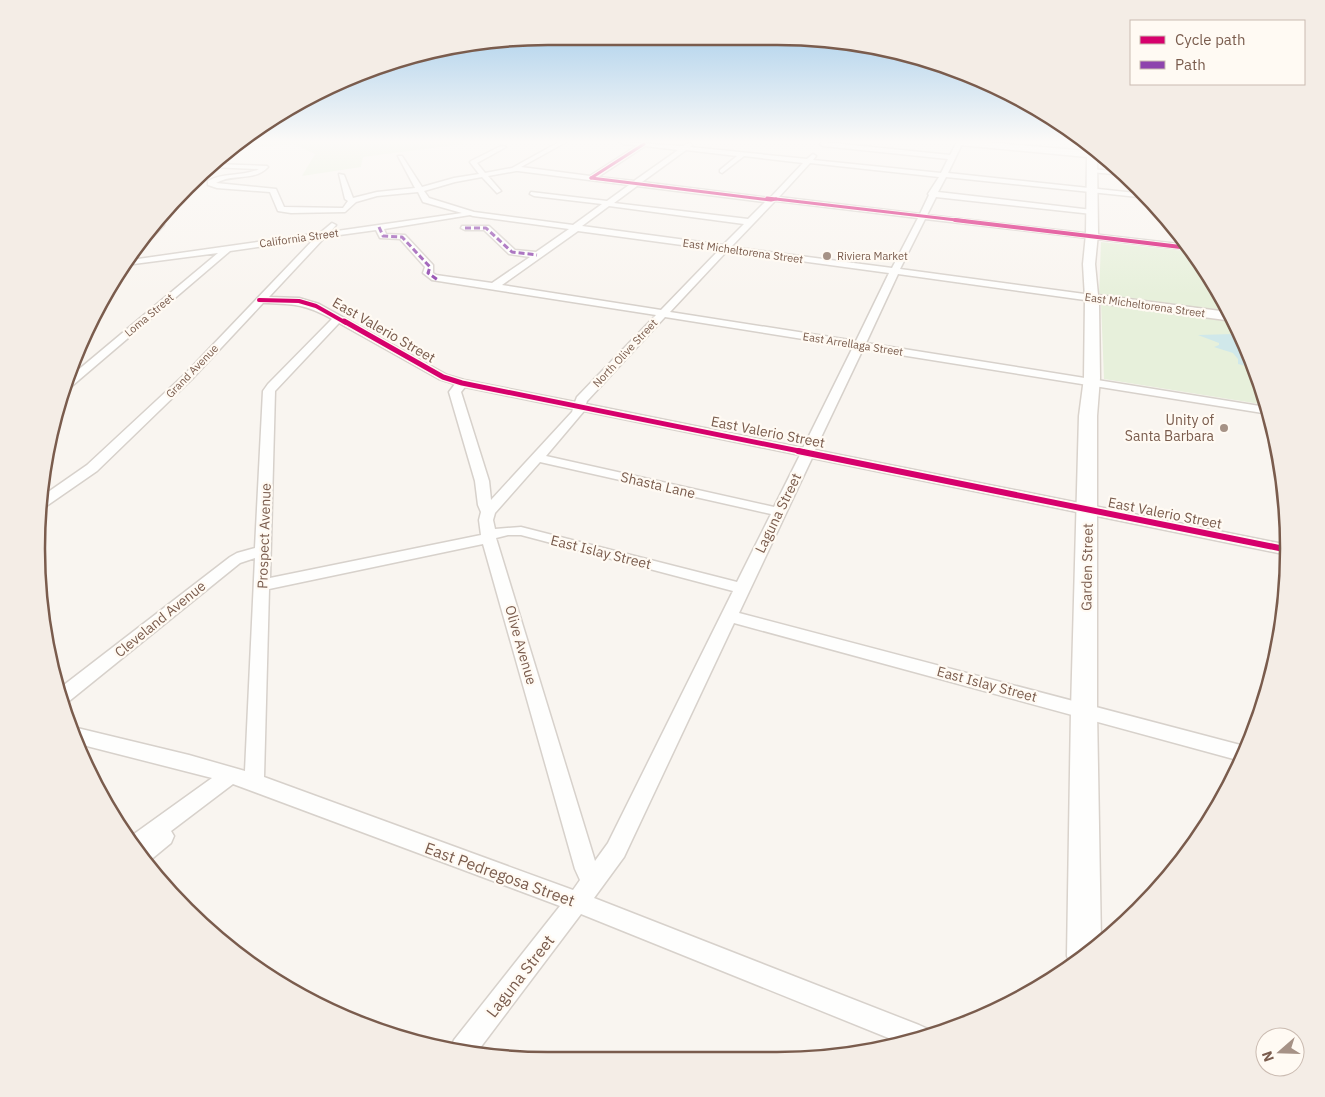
<svg xmlns="http://www.w3.org/2000/svg" width="1325" height="1097" font-family="'IBM Plex Sans',sans-serif">
<style>
.green{fill:#e7f0db}
.water{fill:#d0e8ea}
.lines{fill:none;stroke-linecap:round;stroke-linejoin:round}
.street-casing{stroke:#d7d1cb;stroke-width:3}
.secondary-casing{stroke:#d9d2cb;stroke-width:3}
.street{fill:#fefefd;fill-rule:evenodd}
.secondary{fill:#fefefd;fill-rule:evenodd}
.quiet{stroke:#8e44ad;stroke-width:3;stroke-dasharray:6 3;stroke-linecap:butt}
.cycleway-far3-casing{stroke:#fffaf3;stroke-width:4.5}
.cycleway-far2-casing{stroke:#fffaf3;stroke-width:5.5}
.cycleway-far1-casing{stroke:#fffaf3;stroke-width:8}
.cycleway-casing{stroke:#fffaf3;stroke-width:9}
.cycleway-far3{stroke:#d6006c;stroke-width:3}
.cycleway-far2{stroke:#d6006c;stroke-width:4}
.cycleway-far1{stroke:#d6006c;stroke-width:5}
.cycleway{stroke:#d6006c;stroke-width:6}
.poi-dot{fill:#a69286;stroke:#fffaf3;stroke-width:2}
.labels{text-anchor:middle;dominant-baseline:central;stroke-width:4.5;stroke-linejoin:round;paint-order:stroke}
.far-street-label{font-size:11px;fill:#7a5c4d;stroke:#fffaf3}
.far-poi-label{font-size:11px;fill:#7a5c4d;stroke:#fffaf3;text-anchor:start}
.street-label{font-size:14px;fill:#7a5c4d;stroke:#fffaf3}
.poi-label{font-size:14px;fill:#7a5c4d;stroke:#fffaf3;text-anchor:end}
.near-street-label{font-size:16px;fill:#7a5c4d;stroke:#fffaf3}
.rim{fill:none;stroke:#7a5c4d;stroke-width:2.5}
</style>
<rect width="100%" height="100%" fill="#f9f5f0"/>
<!-- green -->
<g class="green">
<path d="M245,142H463V144L363,157L361,167L302,176L315,154L294,144L235,149Z"/>
<path d="M1101,242L1193,252L1202,264L1229,314L1099,296Z"/>
<path d="M1101,303L1233,322L1250,352L1266,405L1104,379Z"/>
</g>
<!-- water -->
<path class="water" d="M1234,334L1241,336L1253,364L1246,366L1238,364V359L1233,353L1214,347L1219,345V343L1198,335Z"/>
<g class="lines">
<defs>
<g id="street">
<path d="M559,142H566L521,167L590,176L638,145L623,144L620,142L683,146L689,143L692,145L690,147L807,159L813,154L816,156L813,160L941,173L948,159L823,146L820,144L823,142L950,155L957,142H963L948,173L1145,194L1148,198L946,177L938,192L1092,210L1096,212L1092,214L936,197L927,215L1187,245L1191,250L925,219L900,269L1092,295L1097,298L1092,301L898,274L866,343L1266,407L1269,414L863,349L815,450L1288,545V555L812,458L739,613L1248,747L1241,761L734,623L624,857L594,898L919,1025L928,1029L930,1035L901,1043L581,914L477,1052L451,1047L454,1040L560,906L233,784L171,831L174,836L171,843L148,862L127,839L212,778L75,743L71,728L73,727L189,755L245,771L255,558L240,563L68,702L64,703L60,688L230,557L237,553L255,548L263,391L268,384L332,319C305,304 294,304 263,303L192,379L97,471L45,507L39,508L41,497L87,465L184,375L314,239L230,251L66,391L62,392L65,381L218,253L126,265L120,268L122,264L162,216L164,218V225L131,260L320,233L332,223L336,225L330,232L462,213L423,202L418,192L377,196L356,202L345,212L291,213L278,211L270,192L217,188L208,185V181C224,172 243,177 259,169L211,167L215,164L267,166L268,167C254,182 233,173 216,183L276,189L284,207L343,208L348,201L345,199L339,174L344,175L353,198L377,192L415,188L398,156H402L422,187L454,178L479,174L470,162L471,161L501,146L506,147L477,163L485,173L512,168ZM645,146L678,150L634,181L598,177ZM686,150L737,156L720,170V172L722,173L744,156L803,163L770,198L642,182ZM810,163L939,177L928,194L929,195L920,214L779,197ZM516,171H518L629,185L607,201L531,192L530,194L534,196L602,204L573,225L474,212L429,198L424,191L455,182L482,177L497,193L501,191L488,176ZM637,186L765,202L748,219L614,203ZM775,201H776L918,218L892,268L731,247ZM609,206L744,224L723,245L582,226ZM470,215L473,216L569,229L536,252L515,250L489,226H462L461,228L465,230H484L509,254L530,257L492,283L436,275L433,273V265L405,235L386,234L384,229ZM376,230L380,238L400,239L425,267L423,273L432,280L656,315L577,397L575,402L464,380L447,375L319,304L299,298L269,297L325,237ZM578,231L719,250L661,310L502,285ZM727,251L889,273L856,341L670,312ZM665,317L853,347L803,448L586,404L587,401ZM339,323L439,379L455,384L449,392L475,481L478,505L481,512L479,520L481,535L270,578L275,391ZM465,387L573,409L572,412L491,500L489,481L461,392ZM584,411L800,455L774,507L546,456ZM540,462L771,514L737,582L521,527L495,529L493,520L495,513ZM508,535H521L733,591L608,843L595,861L496,538ZM483,544L575,869L580,880L573,890L264,777L269,589Z"/>
<path d="M1092,169L1121,172L1125,175L1090,172V170Z"/>
</g>
<path id="secondary" d="M956,142H983L1087,151L1090,146L1103,157H1097L1098,234L1095,264L1098,295L1228,312L1233,321L1099,303L1100,378L1097,416V710L1101,942L1071,966L1067,956L1071,710L1079,416L1084,378L1085,298L1083,264L1086,234L1087,157L960,145Z"/>
</defs>
<!-- street casing -->
<use href="#street" class="street-casing"/>
<!-- secondary casing -->
<use href="#secondary" class="secondary-casing"/>
<!-- street -->
<use href="#street" class="street"/>
<!-- secondary -->
<use href="#secondary" class="secondary"/>
<!-- quiet -->
<g class="quiet">
<path d="M379,227L383,236L402,237L430,267L428,273L438,280"/>
<path d="M465,228H486L512,252L537,255"/>
</g>
<defs>
<g id="cycleway-far3">
<path d="M591,178L771,200L776,199L767,198"/>
<path d="M591,178L644,144"/>
<path d="M776,199L965,221"/>
</g>
<g id="cycleway-far2">
<path d="M955,220L1189,248"/>
<path d="M259,300L299,301L316,306L346,323"/>
</g>
<path id="cycleway-far1" d="M344,321L443,377L462,383L804,452"/>
<path id="cycleway" d="M798,451L1289,550"/>
</defs>
<!-- cycleway-far3 casing -->
<use href="#cycleway-far3" class="cycleway-far3-casing"/>
<!-- cycleway-far2 casing -->
<use href="#cycleway-far2" class="cycleway-far2-casing"/>
<!-- cycleway-far1 casing -->
<use href="#cycleway-far1" class="cycleway-far1-casing"/>
<!-- cycleway casing -->
<use href="#cycleway" class="cycleway-casing"/>
<!-- cycleway-far3 -->
<use href="#cycleway-far3" class="cycleway-far3"/>
<!-- cycleway-far2 -->
<use href="#cycleway-far2" class="cycleway-far2"/>
<!-- cycleway-far1 -->
<use href="#cycleway-far1" class="cycleway-far1"/>
<!-- cycleway -->
<use href="#cycleway" class="cycleway"/>
</g>
<!-- sky -->
<linearGradient id="sky" x2="0" y2="1"><stop stop-color="#9ec9e9"/><stop offset="0.48" stop-color="#fcfaf8"/><stop offset="1" stop-color="#fcfaf8" stop-opacity="0"/></linearGradient>
<rect width="1325" height="295" fill="url(#sky)"/>
<!-- markers -->
<g class="poi-dot">
<circle cx="827" cy="256" r="5"/>
<circle cx="1224" cy="428" r="5"/>
</g>
<g class="labels">
<!-- far-street labels -->
<g class="far-street-label">
<text transform="translate(299 238) rotate(-8)">California Street</text>
<text transform="translate(743 251) rotate(8)">East Micheltorena Street</text>
<text transform="translate(1145 305) rotate(8)">East Micheltorena Street</text>
<text transform="translate(149 315) rotate(-40)">Loma Street</text>
<text transform="translate(853 344) rotate(9)">East Arrellaga Street</text>
<text transform="translate(625 353) rotate(-47)">North Olive Street</text>
<text transform="translate(192 371) rotate(-46)">Grand Avenue</text>
</g>
<!-- far-poi labels -->
<g class="far-poi-label">
<text x="837" y="256">Riviera Market</text>
</g>
<!-- street labels -->
<g class="street-label">
<text transform="translate(384 330) rotate(30)">East Valerio Street</text>
<text transform="translate(768 432) rotate(11)">East Valerio Street</text>
<text transform="translate(658 485) rotate(13)">Shasta Lane</text>
<text transform="translate(778 513) rotate(-64)">Laguna Street</text>
<text transform="translate(1165 513) rotate(11)">East Valerio Street</text>
<text transform="translate(264 536) rotate(-88)">Prospect Avenue</text>
<text transform="translate(601 552) rotate(14)">East Islay Street</text>
<text transform="translate(1087 567) rotate(-89)">Garden Street</text>
<text transform="translate(160 619) rotate(-39)">Cleveland Avenue</text>
<text transform="translate(521 645) rotate(74)">Olive Avenue</text>
<text transform="translate(987 684) rotate(15)">East Islay Street</text>
</g>
<!-- poi labels -->
<g class="poi-label">
<text x="1214" y="420">Unity of<tspan x="1214" dy="16">Santa Barbara</tspan></text>
</g>
<!-- near-street labels -->
<g class="near-street-label">
<text transform="translate(500 874) rotate(20)">East Pedregosa Street</text>
<text transform="translate(520 976) rotate(-52)">Laguna Street</text>
</g>
</g>
<!-- crop -->
<path d="M0 0H1325V1097H0ZM548 45H777A503 503 0 0 1 1280 548V549A503 503 0 0 1 777 1052H548A503 503 0 0 1 45 549V548A503 503 0 0 1 548 45Z" fill="#f4ede6" fill-rule="evenodd"/>
<path class="rim" d="M548 45H777A503 503 0 0 1 1280 548V549A503 503 0 0 1 777 1052H548A503 503 0 0 1 45 549V548A503 503 0 0 1 548 45Z"/>
<!-- legend -->
<rect x="1130" y="20" width="175" height="65" fill="#fffaf3" stroke="#cabbb1"/>
<rect x="1140" y="36" width="25" height="8" fill="#d6006c" stroke="#cabbb1"/>
<text x="1175" y="45" font-size="15" fill="#7a5c4d">Cycle path</text>
<rect x="1140" y="61" width="25" height="8" fill="#8e44ad" stroke="#cabbb1"/>
<text x="1175" y="70" font-size="15" fill="#7a5c4d">Path</text>
<!-- north arrow -->
<g transform="translate(1280 1052) rotate(250)"><circle r="24" fill="#fffaf3" stroke="#cabbb1"/>
<path d="M0-4L9 19L0 12L-9 19Z" fill="#a69286"/>
<text y="-8" font-size="14" font-weight="bold" text-anchor="middle" fill="#7a5c4d">N</text>
</g>
</svg>
